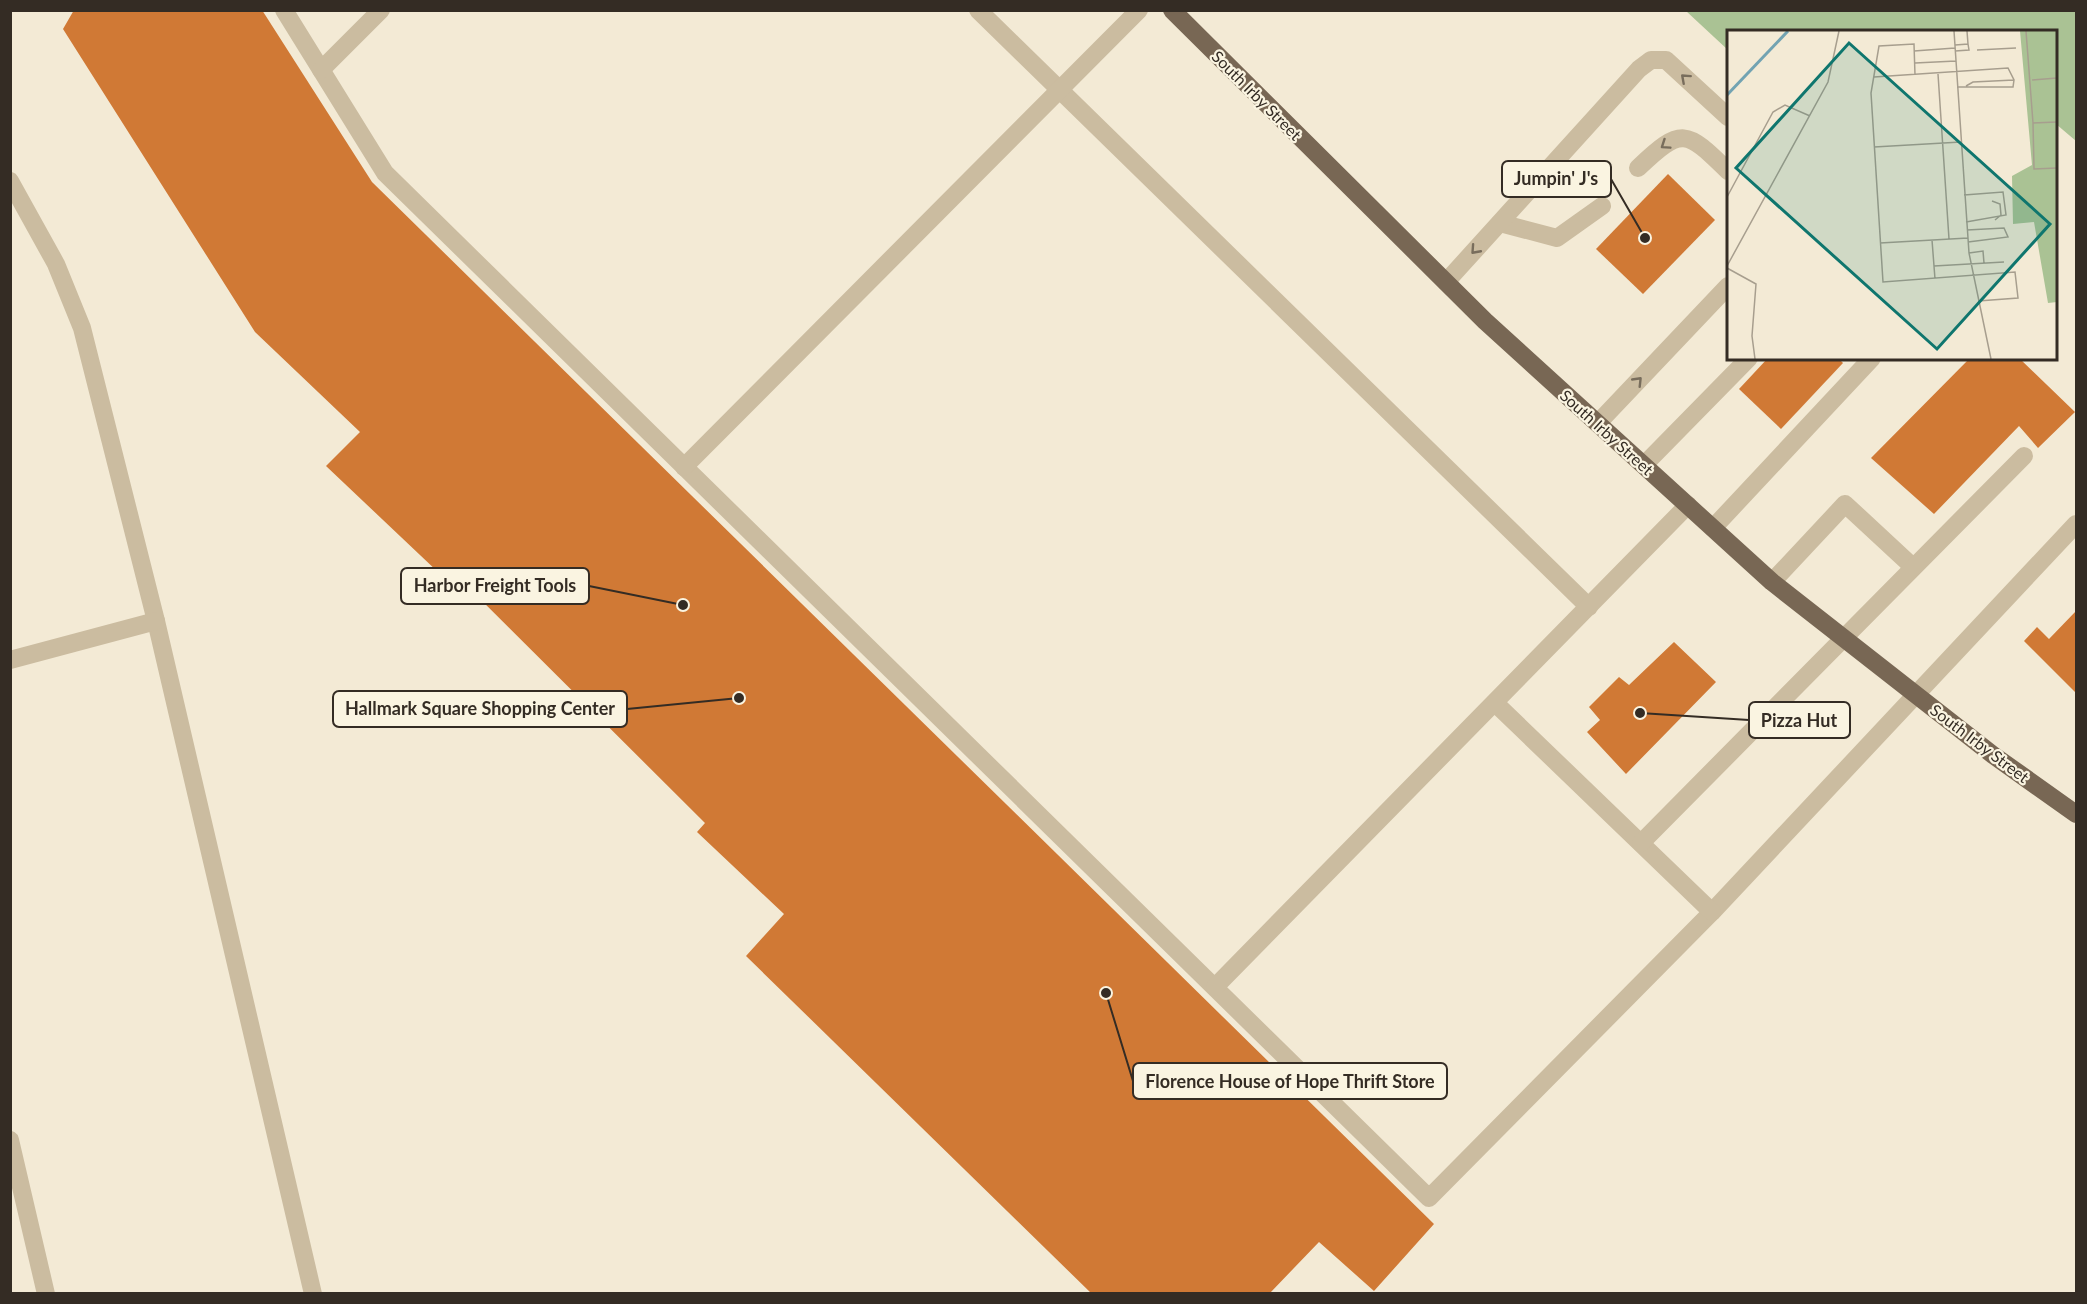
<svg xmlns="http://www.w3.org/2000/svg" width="2087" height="1304" font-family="Lato,sans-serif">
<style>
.green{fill:#aac294}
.building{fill:#d07935}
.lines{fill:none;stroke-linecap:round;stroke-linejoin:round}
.lane{stroke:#cbbca0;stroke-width:18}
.primary{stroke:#786754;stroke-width:18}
.oneway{stroke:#786d5c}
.labels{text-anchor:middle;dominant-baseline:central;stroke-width:4.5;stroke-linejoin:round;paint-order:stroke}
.street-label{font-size:16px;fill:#342c24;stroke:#faf4e1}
.inset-river{fill:none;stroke:#72a3b2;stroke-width:3}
.inset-road{fill:none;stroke:#a79e8e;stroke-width:1.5}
.view{fill:#0f766e;fill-opacity:0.15;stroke:#0f766e;stroke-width:3}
.inset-edge{fill:none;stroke:#342c24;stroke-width:3}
.leader{fill:none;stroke:#342c24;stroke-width:2}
.callout-dot{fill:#342c24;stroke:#faf4e1;stroke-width:2}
.callout{fill:#faf4e1;stroke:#342c24;stroke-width:2}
.callout-label{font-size:18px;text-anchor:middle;font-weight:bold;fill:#342c24}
</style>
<rect width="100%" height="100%" fill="#f3ead5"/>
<!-- green -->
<path class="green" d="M1686,11H2076V141L2056,124V32H1728V50Z"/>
<!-- building -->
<g class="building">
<path d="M74,10H262L372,182L1434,1224L1374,1291L1319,1242L1269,1294H1092L746,956L784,914L697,832L705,823L449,568L439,573L326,466L360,432L255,332L63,29Z"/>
<path d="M1668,174L1715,220L1643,294L1596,249Z"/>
<path d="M1768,358H1838L1843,363L1781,429L1739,389Z"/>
<path d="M1970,358H2019L2075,412L2038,448L2019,426L1934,514L1871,458Z"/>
<path d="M2076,611V693L2024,641L2037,627L2049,639Z"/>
<path d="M1674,642L1716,682L1626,774L1587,732L1600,720L1589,707L1619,677L1629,685Z"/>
</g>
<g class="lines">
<!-- lane -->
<g class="lane">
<path d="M284,10L385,173L1429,1198L1712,912L2076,524"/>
<path d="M978,10L1589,607"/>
<path d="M321,70L381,10"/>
<path d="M1638,168C1682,126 1686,130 1728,171"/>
<path d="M10,181L56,264L82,328L156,621L313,1294"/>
<path d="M1500,223L1557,238L1602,206"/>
<path d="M1446,282L1639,69L1651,60H1666L1728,117"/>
<path d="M1598,423L1728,286"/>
<path d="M1644,465L1749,358"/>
<path d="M684,467L1139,10"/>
<path d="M1713,528L1872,358"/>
<path d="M1772,582L1845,504L1913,567"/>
<path d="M10,660L156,621"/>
<path d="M1495,703L1712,912"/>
<path d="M1641,843L2024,456"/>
<path d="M1215,987L1688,505"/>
<path d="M10,1140L46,1294"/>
</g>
<!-- primary -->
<path class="primary" d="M1172,10L1485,321L1772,582L1993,755L2076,814"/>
</g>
<!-- one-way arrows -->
<defs><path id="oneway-chevron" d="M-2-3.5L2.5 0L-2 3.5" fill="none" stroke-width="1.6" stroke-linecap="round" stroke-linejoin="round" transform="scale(1.5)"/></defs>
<g class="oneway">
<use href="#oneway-chevron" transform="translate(1685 78) rotate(-138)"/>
<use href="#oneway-chevron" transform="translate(1665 145) rotate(146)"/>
<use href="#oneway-chevron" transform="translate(1475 250) rotate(132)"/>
<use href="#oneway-chevron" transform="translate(1638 381) rotate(-46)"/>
</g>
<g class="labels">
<!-- street labels -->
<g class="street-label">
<text transform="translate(1257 95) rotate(45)">South Irby Street</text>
<text transform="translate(1607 432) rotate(42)">South Irby Street</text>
<text transform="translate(1980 743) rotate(37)">South Irby Street</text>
</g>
</g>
<!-- overview -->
<g transform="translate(1727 30)">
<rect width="330" height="330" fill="#f3ead5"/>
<path d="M293,1H330V272L321,273L307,192L286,194L285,146L305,135Z" fill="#aac294"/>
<path class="inset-river" d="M0,65L61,1"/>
<path class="inset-road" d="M227,1L242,223L264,329M299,1L306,93M228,15L241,14L240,1M250,20L289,18M187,21L228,18M228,21L242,20L241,14M188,33L229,31M211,44L222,209M188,45L187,14L152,16L144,63L156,252L288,242L291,268L251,271M147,47L281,38L287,50L286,57H230M305,50L330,48M239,56L246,52L287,50M330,92L306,93L307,139L330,138M147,117L234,112M237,165L276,162L279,185L239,192M0,167L46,82L58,75L83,86M265,171L273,174L274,185L268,190M240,200L277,198L281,207L241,212M205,210L208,249M153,213L241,208M242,223L256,221L257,233M0,236L101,52L112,1M207,236L277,232M0,238L29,254L25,306L28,329"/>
<path class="view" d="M122,13L323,194L210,319L9,138Z"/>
<rect width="330" height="330" class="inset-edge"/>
</g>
<!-- callouts -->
<path class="leader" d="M1645 238L1611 179M683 605L589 586M739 698L627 709M1640 713L1749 720M1106 993L1133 1081"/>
<g class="callout-dot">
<circle cx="1645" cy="238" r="6"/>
<circle cx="683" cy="605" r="6"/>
<circle cx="739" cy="698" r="6"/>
<circle cx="1640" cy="713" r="6"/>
<circle cx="1106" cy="993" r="6"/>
</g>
<g class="callout">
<rect x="1502" y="161" width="109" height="36" rx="6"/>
<rect x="401" y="568" width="188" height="36" rx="6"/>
<rect x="333" y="691" width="294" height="36" rx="6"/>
<rect x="1749" y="702" width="101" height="36" rx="6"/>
<rect x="1133" y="1063" width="314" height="36" rx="6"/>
</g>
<g class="callout-label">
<text x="1556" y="185">Jumpin' J's</text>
<text x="495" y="592">Harbor Freight Tools</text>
<text x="480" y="715">Hallmark Square Shopping Center</text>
<text x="1799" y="727">Pizza Hut</text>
<text x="1290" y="1088">Florence House of Hope Thrift Store</text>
</g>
<!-- border -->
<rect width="2087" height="1304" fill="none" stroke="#342c24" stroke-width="24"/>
</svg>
